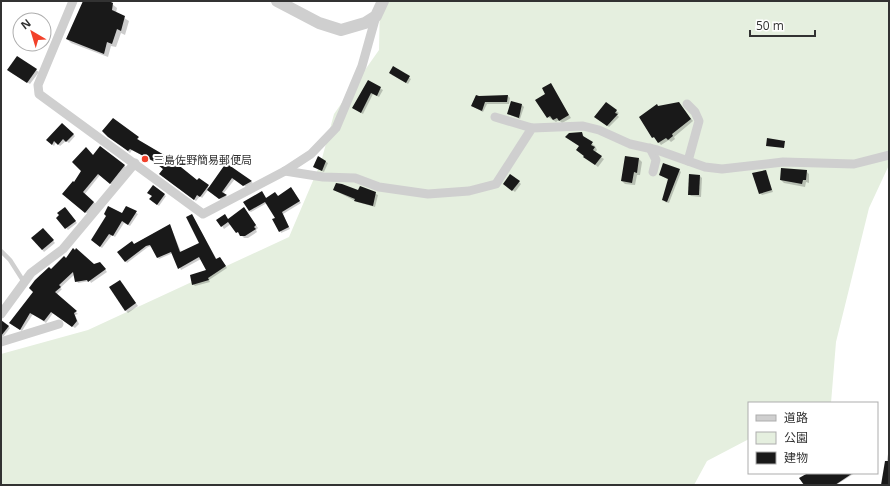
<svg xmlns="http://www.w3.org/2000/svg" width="890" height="486" font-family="'Open Sans','Noto Sans JP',sans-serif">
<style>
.green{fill:#e5efdf}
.shadow{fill:#0003}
.building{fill:#191919}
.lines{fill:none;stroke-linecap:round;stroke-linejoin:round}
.service{stroke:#cfcfcf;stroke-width:4.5}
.minor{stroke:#cfcfcf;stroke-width:9}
.tertiary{stroke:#cfcfcf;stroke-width:12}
.poi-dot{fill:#f2412a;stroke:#fff;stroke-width:1.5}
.labels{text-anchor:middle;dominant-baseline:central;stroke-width:4;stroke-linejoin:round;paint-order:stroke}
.poi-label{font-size:11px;fill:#323232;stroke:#fff;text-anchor:start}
</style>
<rect width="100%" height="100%" fill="#fff"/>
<!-- green -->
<path class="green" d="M380,1H889V165L869,208L836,342L831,403H749V439L707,461L694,485H1V354L88,330L289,237L321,162L334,114L379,50Z"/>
<!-- shadow -->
<g class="shadow">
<path d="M84,1H107L112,4L117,8L116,13L129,21L125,35L121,33L116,47L111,46L108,57L71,43L67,39Z"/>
<path d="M17,58L39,72L30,84L10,72Z"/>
<path d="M393,68L411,79L408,84L392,75Z"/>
<path d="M369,82L383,90L379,97L373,94L363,114L353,108Z"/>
<path d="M551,85L571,118L562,123L559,120L556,122L548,117L546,94Z"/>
<path d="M476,96H508L510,98L509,104H487L483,112L472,106Z"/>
<path d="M606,103L619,113L617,115L619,117L609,127L598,119Z"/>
<path d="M522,105L524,107L520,119L508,114Z"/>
<path d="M681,106L693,121L674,137L675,139L671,142L669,140L661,145L656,139L653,137L658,107Z"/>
<path d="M113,119L138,138L139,141L198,181L210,188L226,164L253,183L246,187L235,179L223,194L227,197L221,200L208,190L202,198L200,196L196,201L162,176L164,170L156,163L132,150L130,153L106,133Z"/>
<path d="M62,124L75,136L69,143L66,141L60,146L56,142L54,146L48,140Z"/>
<path d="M582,133L585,139L595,146L597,150L595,153L604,159L598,167L580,153Z"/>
<path d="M100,148L126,167L112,185L100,175L84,195L96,204L88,214L63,194L75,184Z"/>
<path d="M626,157L639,159L642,162L640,175H637L635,185L625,184L622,181Z"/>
<path d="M319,158L328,163L324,172L314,167Z"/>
<path d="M679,170L681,172L669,203L665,202L664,200L669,180L660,175Z"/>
<path d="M765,171L773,192L762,195L760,193Z"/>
<path d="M806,171L809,174V183L806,182L805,187L784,183L781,180Z"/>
<path d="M700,176L702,178L701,197L691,196L689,194Z"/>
<path d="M519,182L521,184L515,192L506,185Z"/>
<path d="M154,187L166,196L159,206L152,201Z"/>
<path d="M360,187L378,195L375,207L357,202L334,190L359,192Z"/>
<path d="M293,190L301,203L283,214L290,229L281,233L277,218L267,203L251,212L249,211L262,192L267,199L278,198Z"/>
<path d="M126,207L138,214L130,226L124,223L115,237L112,235L102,248L94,242L123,214Z"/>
<path d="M66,210L77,223L68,230L58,218Z"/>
<path d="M246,211L258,228L256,230L257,232L248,238H244L231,224L224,229L222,226L228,220Z"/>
<path d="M192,215L217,260L220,258L227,268L209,280L210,282L195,286L193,284L208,271L201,259L181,270L173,253L159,259L152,246L148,247L127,263L119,252L170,225L181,252L200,243Z"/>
<path d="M43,229L55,243L44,252L33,238Z"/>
<path d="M66,259L94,266L102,265L107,272L91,283L90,281L78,283L74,275L60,288L62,289L56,295L78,314L75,315L79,324L75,328L53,313L46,323L33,314L22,331L13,325L34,292L30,288L40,275L49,269L51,271Z"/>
<path d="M120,281L138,306L128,313L125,310Z"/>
<path d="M4,323L10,328L3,337L1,336V326Z"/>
<path d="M889,449V485H882Z"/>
<path d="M810,473H855L836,485H805Z"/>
</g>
<!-- building -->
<g class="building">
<path d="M83,1H109L113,3L112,10L125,16L121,31L117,29L112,44L107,42L104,54L66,39Z"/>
<path d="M17,56L37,69L27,83L7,70Z"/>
<path d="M393,66L410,76L406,83L389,73Z"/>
<path d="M368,80L381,87L377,96L371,93L361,113L352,108Z"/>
<path d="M551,83L569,115L559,121L557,118L553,120L550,116L547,118L535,100L545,94L542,88Z"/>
<path d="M476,95L479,96L508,95L507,102H485L482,111L471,106Z"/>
<path d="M511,101L522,104L519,118L507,114Z"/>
<path d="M606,102L617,110L615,113L618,114L607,126L594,117Z"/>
<path d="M679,102L691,119L672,134L673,136L668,140L666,138L658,143L654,137L652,138L639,117L657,104L658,106Z"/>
<path d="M113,118L139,137L137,139L171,159L197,180L199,178L209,185L200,197L197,195L194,200L159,174L163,169L153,161L130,149L128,151L108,137L102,131Z"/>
<path d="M62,123L74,134L66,142L63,139L58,145L54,141L52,145L46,140Z"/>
<path d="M582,132L583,136L593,142L591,145L595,147L593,150L602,156L595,165L583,157L584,156L576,150L579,146L565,137L569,133Z"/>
<path d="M767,138L785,141L784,148L766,146Z"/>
<path d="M100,146L125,165L110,184L98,174L83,192L94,202L85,213L62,194L73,181L74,182L81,171L72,162L86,147L93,155Z"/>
<path d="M318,156L326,161L322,171L313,167Z"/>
<path d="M625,156L639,158L637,173L634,172L632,183L621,181Z"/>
<path d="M226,163L252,181L243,186L232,178L222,192L227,195L219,199L207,190Z"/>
<path d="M663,163L680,169L667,202L662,200L668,179L659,175Z"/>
<path d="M781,168L807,170L806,180H803L802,184L780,180Z"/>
<path d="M766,170L772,190L759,194L752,173Z"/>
<path d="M510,174L520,181L512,191L503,184Z"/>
<path d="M689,174L700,175L699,195H688Z"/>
<path d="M336,183L342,184L358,190L360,186L376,192L373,206L354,201L355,199L333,190Z"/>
<path d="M153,185L165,194L157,205L149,199L152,196L147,193Z"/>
<path d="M291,187L300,201L282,212L289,227L279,232L272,219L275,218L265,202L249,211L243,202L262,191L266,198L275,192L278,196Z"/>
<path d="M108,206L122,213L126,206L137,211L128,225L122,221L113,236L109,234L100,247L91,240L106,216L104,214Z"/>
<path d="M65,207L76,221L65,229L56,218L59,215L57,213Z"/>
<path d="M244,207L256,225L254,227L256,229L245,236H240L238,232L236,233L228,222L221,227L216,220L225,214L228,219Z"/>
<path d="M192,214L216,259L220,257L226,266L208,278L209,280L192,285L190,275L206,270L199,257L178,269L171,252L157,258L150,245L146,246L125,262L117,252L132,241L134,244L170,224L180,252L199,243L186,217Z"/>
<path d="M43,228L54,240L42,250L31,238Z"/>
<path d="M73,248L75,250L76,248L94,264L100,262L106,269L88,282L87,280L75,282L73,272L59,285L61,287L55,292L77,311L74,313L77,321L72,327L51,312L44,321L30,313L20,330L9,323L33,292L29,288L35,280L49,267L51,269L64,256L66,258Z"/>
<path d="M120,280L136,303L125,311L109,287Z"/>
<path d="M1,320L9,326L1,336Z"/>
<path d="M885,461H889V485H881Z"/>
<path d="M808,473H853L835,485H804L799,478Z"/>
</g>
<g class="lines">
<!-- service -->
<path class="service" d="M1,251L10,260L24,282"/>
<!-- minor -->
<g class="minor">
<path d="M73,1L38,85L39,94L203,214L285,171L311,154L336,128L362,66L376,16"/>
<path d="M687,104L695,112L699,121L688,161"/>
<path d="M495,117L532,128"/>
<path d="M650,148L656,160L653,172"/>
<path d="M285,171L323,177L355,178L379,187L428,194L469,191L496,184L532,128L583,126L599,130L630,144L657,150L705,167L722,169L783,162L854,164L889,155"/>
<path d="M1,314L31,273L63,249L135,163"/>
<path d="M1,342L59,324"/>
</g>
<!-- tertiary -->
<path class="tertiary" d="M277,1L319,23L341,30L365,23L376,16L383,1"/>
</g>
<!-- markers -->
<circle class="poi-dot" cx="145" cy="159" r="4"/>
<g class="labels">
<!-- poi labels -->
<g class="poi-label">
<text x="153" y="159">三島佐野簡易郵便局</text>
</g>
</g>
<!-- border -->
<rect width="890" height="486" fill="none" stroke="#323232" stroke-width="4"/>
<!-- legend -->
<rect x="748" y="402" width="130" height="72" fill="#ffffff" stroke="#adadad"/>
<rect x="756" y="415" width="20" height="6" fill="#cfcfcf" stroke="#adadad"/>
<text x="784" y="422" font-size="12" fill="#323232">道路</text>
<rect x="756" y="432" width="20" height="12" fill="#e5efdf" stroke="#adadad"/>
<text x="784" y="442" font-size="12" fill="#323232">公園</text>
<rect x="756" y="452" width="20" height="12" fill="#191919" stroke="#adadad"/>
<text x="784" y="462" font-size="12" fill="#323232">建物</text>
<!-- north arrow -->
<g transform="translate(32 32) rotate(322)"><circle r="19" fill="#ffffff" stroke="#adadad"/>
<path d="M0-3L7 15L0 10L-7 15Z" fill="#f2412a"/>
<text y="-6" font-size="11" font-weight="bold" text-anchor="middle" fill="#323232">N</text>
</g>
<!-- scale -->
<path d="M750 30v6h65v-6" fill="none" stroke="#323232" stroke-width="2"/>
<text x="756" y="30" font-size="12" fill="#323232" stroke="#ffffff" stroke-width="3" paint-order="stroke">50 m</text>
</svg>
